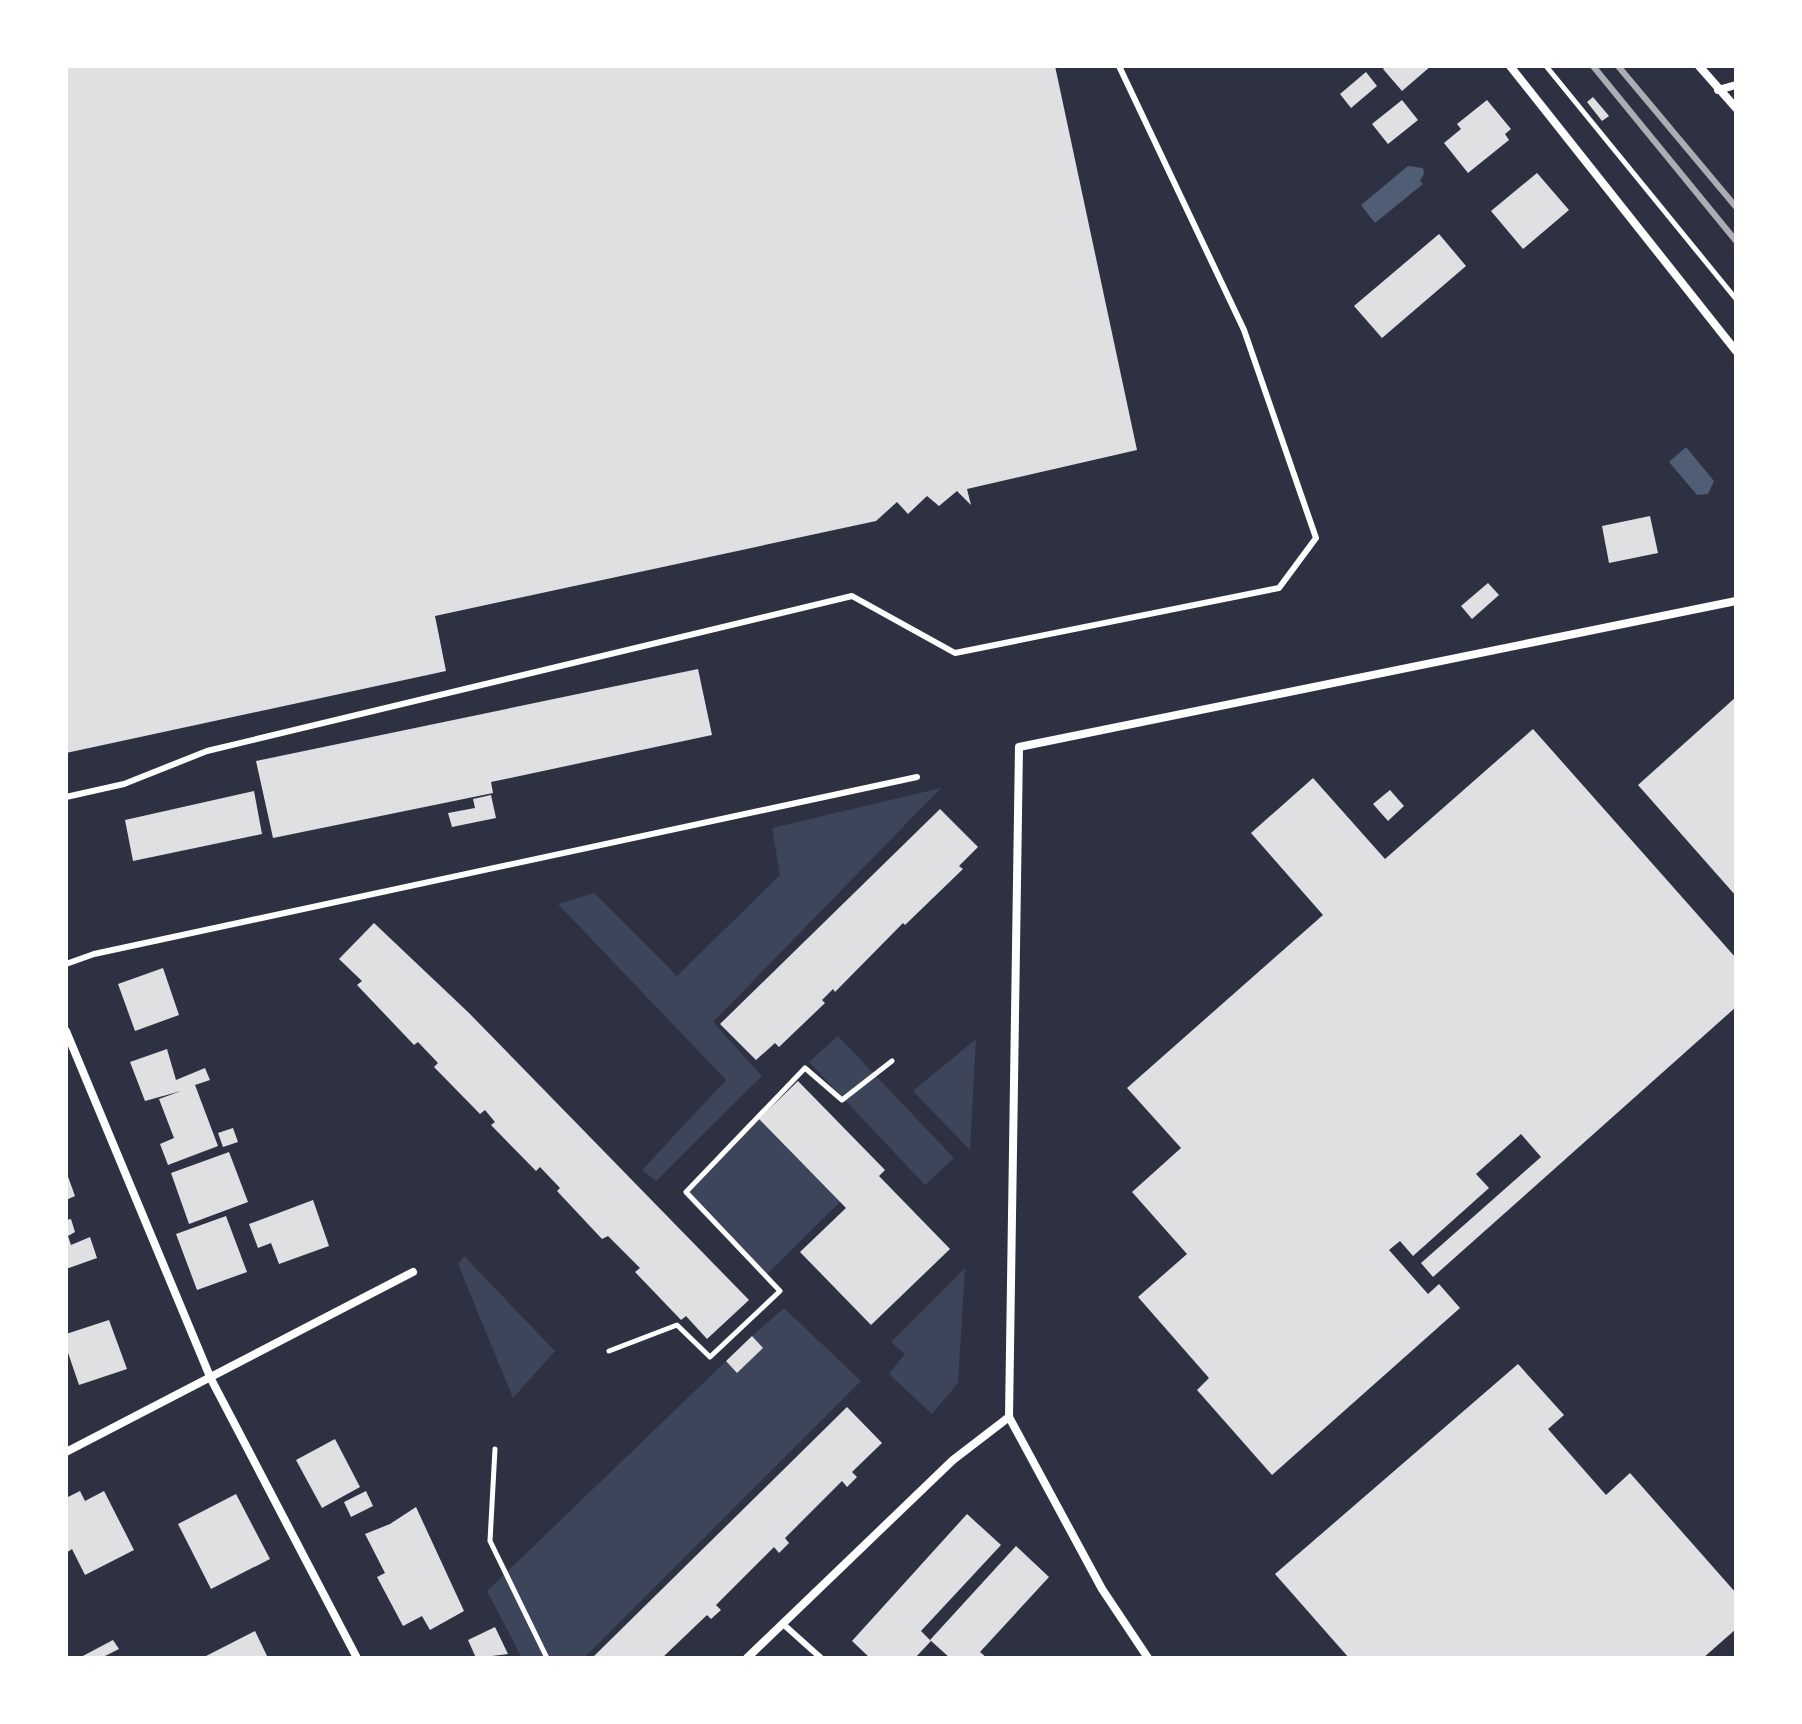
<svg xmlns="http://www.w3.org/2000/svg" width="1802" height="1724" font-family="'Varela Round',sans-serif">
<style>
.green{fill:#3c4559}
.water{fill:#4f5d75}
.building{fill:#e0e0e3}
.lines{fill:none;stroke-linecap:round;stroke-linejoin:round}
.path{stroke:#fff;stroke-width:5}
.service{stroke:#fff;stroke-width:6}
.minor{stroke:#fff;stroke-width:8}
.rail{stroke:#abadb3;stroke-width:6}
</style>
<rect width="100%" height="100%" fill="#2d3142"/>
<!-- green -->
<g class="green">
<path d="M941,788L713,1022L762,1076L656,1181L642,1170L726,1080L558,904L594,893L677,976L780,875L772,828Z"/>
<path d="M838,1036L954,1158L925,1185L809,1062Z"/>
<path d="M976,1039L970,1150L913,1091Z"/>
<path d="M759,1119L840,1202L764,1277L683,1194Z"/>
<path d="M464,1256L555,1351L513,1398L458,1264Z"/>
<path d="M965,1268L958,1383L932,1414L889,1374L905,1354L891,1342Z"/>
<path d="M784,1308L861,1381L584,1658H522L487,1591L726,1361L737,1372L762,1348L752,1336Z"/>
</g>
<!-- water -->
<g class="water">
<path d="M1408,166L1423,168L1424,174L1420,181L1423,184L1375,223L1361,205Z"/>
<path d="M1686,447L1714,481L1708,494L1697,495L1669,462Z"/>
</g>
<!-- building -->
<g class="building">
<path d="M66,66H1055L1137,450L967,489L971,505L957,491L939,506L927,496L908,514L897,502L876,521L435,616L446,671L66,753Z"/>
<path d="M1386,66H1431L1402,91L1383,69Z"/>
<path d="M1366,72L1377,86L1351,108L1340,94Z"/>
<path d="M1593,97L1609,116L1602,121L1587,102Z"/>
<path d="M1402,100L1418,120L1388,144L1372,124Z"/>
<path d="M1487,100L1511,129L1505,134L1509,140L1468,173L1444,143L1461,129L1457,124Z"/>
<path d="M1537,173L1569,210L1523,249L1491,211Z"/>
<path d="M1439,234L1466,266L1382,338L1354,306Z"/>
<path d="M1650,516L1658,553L1609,563L1602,526Z"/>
<path d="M1488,583L1499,595L1472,619L1461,606Z"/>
<path d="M698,669L712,735L491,782L493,793L273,838L256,761Z"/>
<path d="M1736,697V896L1638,785Z"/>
<path d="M1533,729L1736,958V1007L1433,1277L1421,1263L1541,1157L1521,1134L1476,1174L1489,1188L1413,1256L1400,1241L1389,1250L1428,1294L1439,1284L1460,1308L1272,1475L1197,1390L1209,1378L1138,1297L1187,1254L1132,1192L1181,1148L1127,1088L1323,915L1251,833L1313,778L1385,859Z"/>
<path d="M1390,790L1404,806L1388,821L1373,804Z"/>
<path d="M254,791L262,834L133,861L125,820Z"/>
<path d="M491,795L496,818L452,827L448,813L475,808L473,799Z"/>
<path d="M940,809L978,847L959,866L963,869L905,925L903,923L835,992L833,989L822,1000L825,1003L779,1047L775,1043L756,1060L720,1024Z"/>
<path d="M374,923L469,1013L749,1300L707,1339L686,1316L681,1320L635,1272L640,1268L608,1236L602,1239L557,1191L560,1188L540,1167L536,1171L491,1125L495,1122L485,1110L480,1114L434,1067L438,1063L418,1042L414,1045L357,985L362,981L339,959Z"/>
<path d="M163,968L179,1015L135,1031L118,984Z"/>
<path d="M167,1049L176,1080L205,1068L210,1080L195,1085L218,1146L168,1165L160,1144L174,1138L159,1099L181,1091L145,1101L130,1062Z"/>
<path d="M798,1081L885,1170L879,1176L950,1249L871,1325L800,1252L846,1208L759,1119Z"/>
<path d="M233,1128L238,1142L223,1147L218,1133Z"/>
<path d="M229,1152L248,1202L189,1224L171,1173Z"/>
<path d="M66,1171L75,1196L66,1200Z"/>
<path d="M313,1200L329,1246L279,1264L271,1243L258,1248L249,1224Z"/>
<path d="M226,1216L247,1272L197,1290L176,1234Z"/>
<path d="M71,1219L75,1232L68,1236L71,1245L90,1237L97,1258L66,1269V1220Z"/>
<path d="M109,1320L127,1369L79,1385L66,1347V1334Z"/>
<path d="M752,1336L763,1348L737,1373L726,1361Z"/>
<path d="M1518,1364L1564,1415L1548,1429L1606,1495L1630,1473L1736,1593V1629L1703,1658H1349L1275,1574Z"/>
<path d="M847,1407L882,1443L852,1472L857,1477L847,1487L842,1481L785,1538L789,1543L779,1553L774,1547L716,1605L721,1610L711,1619L707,1615L662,1658H592Z"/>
<path d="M335,1439L360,1487L322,1508L296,1460Z"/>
<path d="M80,1491L85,1501L104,1491L134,1550L85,1575L72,1549L66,1553V1498Z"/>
<path d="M366,1491L373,1506L351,1517L344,1502Z"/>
<path d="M236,1494L270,1559L211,1589L178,1524Z"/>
<path d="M416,1507L464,1611L430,1630L422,1616L403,1626L377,1577L385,1573L365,1534L390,1524Z"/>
<path d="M967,1514L1001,1545L921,1631L931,1641L915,1658H870L852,1641Z"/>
<path d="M1016,1546L1049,1577L980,1652L987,1658H950L930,1640Z"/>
<path d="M495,1627L508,1654L476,1658L468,1640Z"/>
<path d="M255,1631L268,1658H207L206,1656Z"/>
<path d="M113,1640L119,1649L101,1658H79Z"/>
</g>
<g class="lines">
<!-- path -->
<g class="path">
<path d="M1546,66L1736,299"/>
<path d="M609,1351L677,1325L710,1357L780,1291L686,1192L805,1068L842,1100L892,1061"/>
<path d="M495,1449L490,1541L547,1658"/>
</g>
<!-- service -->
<g class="service">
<path d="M66,797L124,784L207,751L852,596L955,653L1279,588L1316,538L1244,330L1119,66"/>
<path d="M66,964L94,954L917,777"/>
<path d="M783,1624L821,1658"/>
</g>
<!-- minor -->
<g class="minor">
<path d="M1510,66L1736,351"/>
<path d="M1699,66L1736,108"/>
<path d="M1718,90L1736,85"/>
<path d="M66,1031L211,1379L357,1658"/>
<path d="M66,1452L413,1272"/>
<path d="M747,1658L953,1460L1009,1417"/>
<path d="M1148,1658L1102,1589L1009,1417L1019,747L1736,601"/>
</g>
<!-- rail -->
<g class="rail">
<path d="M1593,66L1736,241"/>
<path d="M1618,66L1736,207"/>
</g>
</g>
<!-- border -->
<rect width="1802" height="1724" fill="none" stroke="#ffffff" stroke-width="136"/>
</svg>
